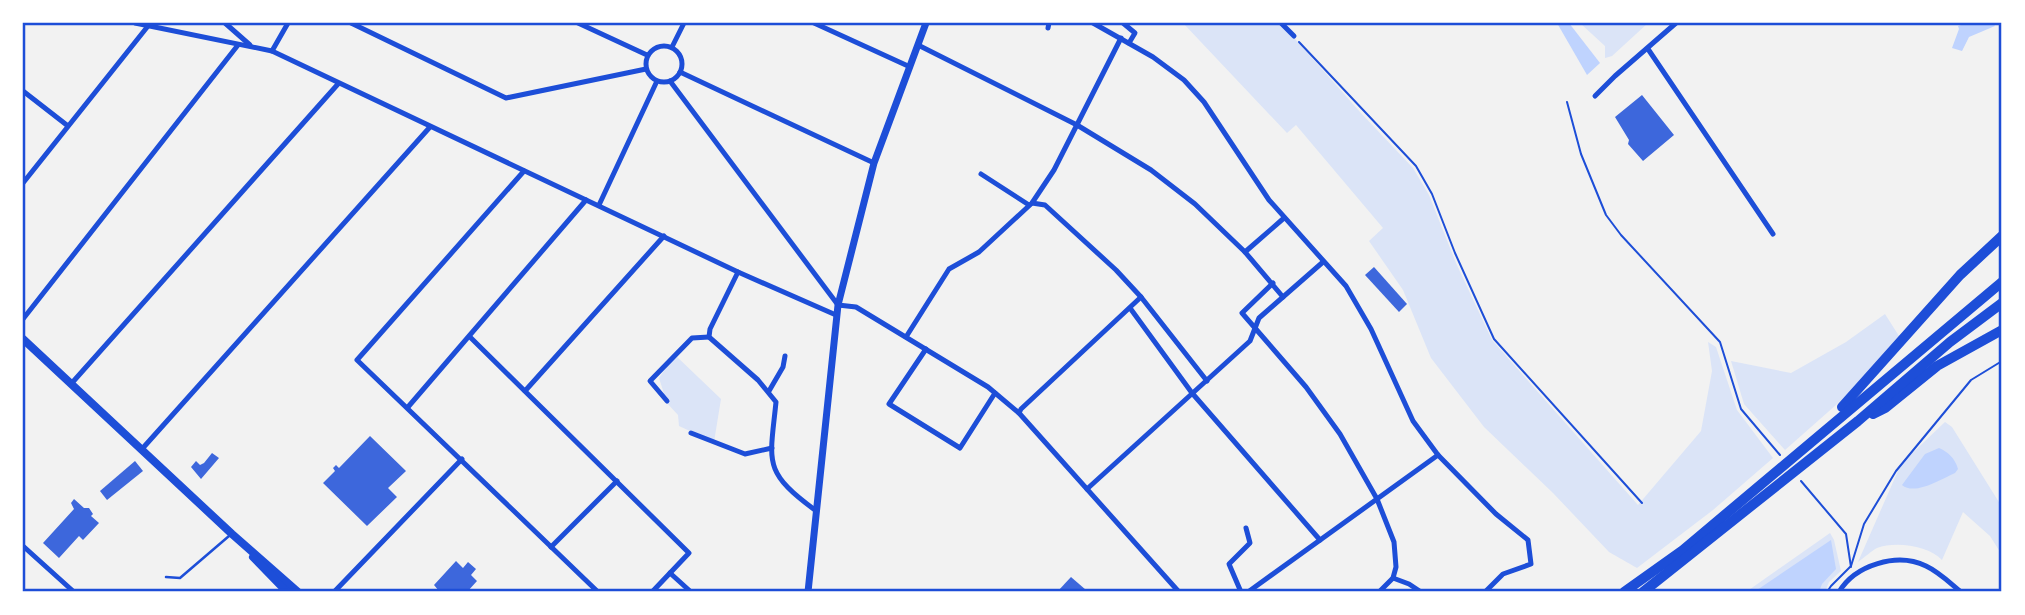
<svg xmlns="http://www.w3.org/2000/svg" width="2025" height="615" font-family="'IBM Plex Sans',sans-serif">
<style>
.green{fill:#dbe4f7}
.water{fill:#bfd3fe}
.building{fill:#3d67dc}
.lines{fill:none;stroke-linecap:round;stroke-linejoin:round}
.path{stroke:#1d4ed8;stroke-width:2}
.service{stroke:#1d4ed8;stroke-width:2.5}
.minor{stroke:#1d4ed8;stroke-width:5}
.tertiary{stroke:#1d4ed8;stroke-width:7}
.secondary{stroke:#1d4ed8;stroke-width:8}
.motorway{stroke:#1d4ed8;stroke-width:10}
.neatline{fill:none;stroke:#1d4ed8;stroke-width:2.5}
</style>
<rect width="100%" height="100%" fill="#f2f2f2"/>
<!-- green -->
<g class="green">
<path d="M1183,23H1281L1360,112L1413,168L1429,195L1456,263L1492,340L1638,505L1701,431L1712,371L1708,342L1716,347L1737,410L1773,458L1713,510L1637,568L1609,552L1553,493L1484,427L1431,358L1403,290L1369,241L1383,228L1296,125L1287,133Z"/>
<path d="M1580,23H1648L1612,56L1605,58V46Z"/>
<path d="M1885,314L1899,336L1845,397L1785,450L1744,404L1731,361L1791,373L1846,342Z"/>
<path d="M675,355L721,399L714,442L679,426L678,415L667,403L659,378Z"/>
<path d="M1945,422L1952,427L2002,507V555L1990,536L1963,512L1942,560C1929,546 1896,541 1877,548C1871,551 1864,558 1858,562L1901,464Z"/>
<path d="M1830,533L1834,540L1841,571L1829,582L1825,592H1746Z"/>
</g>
<!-- water -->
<g class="water">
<path d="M1557,23H1569L1600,63L1587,75Z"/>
<path d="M1967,23H1993L1995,26L1969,37L1962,51L1952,48L1959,29L1958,26Z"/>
<path d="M1939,448C1948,452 1955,458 1958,469L1955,473C1941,479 1915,496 1902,485L1925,454Z"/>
<path d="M1831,540L1836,569L1822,584L1819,592H1754Z"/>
</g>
<!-- building -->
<g class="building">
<path d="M1642,95L1674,135L1643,161L1628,144L1629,140L1615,117Z"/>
<path d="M1374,267L1407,304L1399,312L1365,275Z"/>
<path d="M370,436L406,471L388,488L397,497L367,526L323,483L335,471L333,468L336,465L339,468Z"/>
<path d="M212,453L219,458L201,479L191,467L196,461L200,465L204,463Z"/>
<path d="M135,461L143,471L107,500L100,491Z"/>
<path d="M74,499L84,508H89L93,514L91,516L99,523L83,540L79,536L59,558L43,543L74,509L71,503Z"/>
<path d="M456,561L463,568L468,562L476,569L471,575L477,581L467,592H445L441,589L439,591L434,585Z"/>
<path d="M1071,577L1086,590L1084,592H1057Z"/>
</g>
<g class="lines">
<!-- path -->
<g class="path">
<path d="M1299,42L1416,166L1432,194L1455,253L1494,339L1642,503"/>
<path d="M1567,102L1581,154L1606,215L1621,235L1720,342L1741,409L1780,455"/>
<path d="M1801,481L1846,534L1851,567"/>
<path d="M1827,592L1831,586L1851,566L1864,524L1896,471L1971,380L2002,361"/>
</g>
<!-- service -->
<path class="service" d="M166,577L180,578L229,536"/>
<!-- minor -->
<g class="minor">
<path d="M135,23L272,51L738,272L836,315"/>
<path d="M225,23L250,45"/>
<path d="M351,23L506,98L646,69"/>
<path d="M578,23L647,55"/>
<path d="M814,23L908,66"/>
<path d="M1093,23L1153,57L1184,80L1204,102L1269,200L1346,286L1371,329L1413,421L1438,455L1496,514L1528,540L1531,564L1503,574L1485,592"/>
<path d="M1123,23L1135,33L1129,43"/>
<path d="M1281,23L1294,36"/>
<path d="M1048,28L1049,23"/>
<path d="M918,45L1077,125L1151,170L1195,204L1245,252L1283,297"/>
<circle cx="664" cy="64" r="18"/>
<path d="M672,47L684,23"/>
<path d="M1648,49L1773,234"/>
<path d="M272,51L288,23"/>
<path d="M680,72L874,163"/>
<path d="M670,81L838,305L856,307L988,387L1019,413L1179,592"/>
<path d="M23,91L68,126"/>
<path d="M1595,96L1615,76L1676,23"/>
<path d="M524,171L357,360L598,592"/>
<path d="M981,174L1029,205"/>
<path d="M23,183L148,26"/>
<path d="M1032,203L1045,205L1116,270L1141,297L1207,381"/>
<path d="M599,205L657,81"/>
<path d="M1245,252L1284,218"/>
<path d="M738,272L710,329L709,337L758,380L776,402C770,462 762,471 815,510"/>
<path d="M1273,283L1242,313L1306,387L1340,434L1377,499L1394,542L1396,567L1393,578L1379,592"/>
<path d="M1130,308L1192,393L1320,540"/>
<path d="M23,319L238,45"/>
<path d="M470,337L689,553L652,592"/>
<path d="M906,337L949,269L979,252L1032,203L1054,170L1121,38"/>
<path d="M926,349L889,404L960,448L995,393"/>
<path d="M71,384L338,84"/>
<path d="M525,391L664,236"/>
<path d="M769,391L783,367L785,356"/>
<path d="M667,401L650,381L692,338L709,337"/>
<path d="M408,407L586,200"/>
<path d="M1019,413L1021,409L1141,297"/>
<path d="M691,433L745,454L772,448"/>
<path d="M142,449L430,127"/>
<path d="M1087,489L1250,341L1259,318L1323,262"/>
<path d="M23,546L74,592"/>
<path d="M551,547L617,481"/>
<path d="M670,573L691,592"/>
<path d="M1393,578L1409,584L1421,592"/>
<path d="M334,592L462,459"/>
<path d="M1241,592L1229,564L1250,543L1246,528"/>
<path d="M1248,592L1438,455"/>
<path d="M1839,592C1855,565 1897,552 1926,566C1939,572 1950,583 1961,592"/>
</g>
<!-- tertiary -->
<path class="tertiary" d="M808,592L838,305L874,163L926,23"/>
<!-- secondary -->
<g class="secondary">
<path d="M23,339L232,534L298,592"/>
<path d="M253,557L287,592"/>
</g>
<!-- motorway -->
<g class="motorway">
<path d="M1842,407L1960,275L2002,236"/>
<path d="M1873,414L1885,408L1937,366L2002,330"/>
<path d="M1624,592L1683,550L2002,282"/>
<path d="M1643,592L1858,421L1950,342L2002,303"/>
</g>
</g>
<!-- border -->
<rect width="2025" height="615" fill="none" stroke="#ffffff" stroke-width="49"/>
<rect x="24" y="24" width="1976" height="566" class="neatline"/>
</svg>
